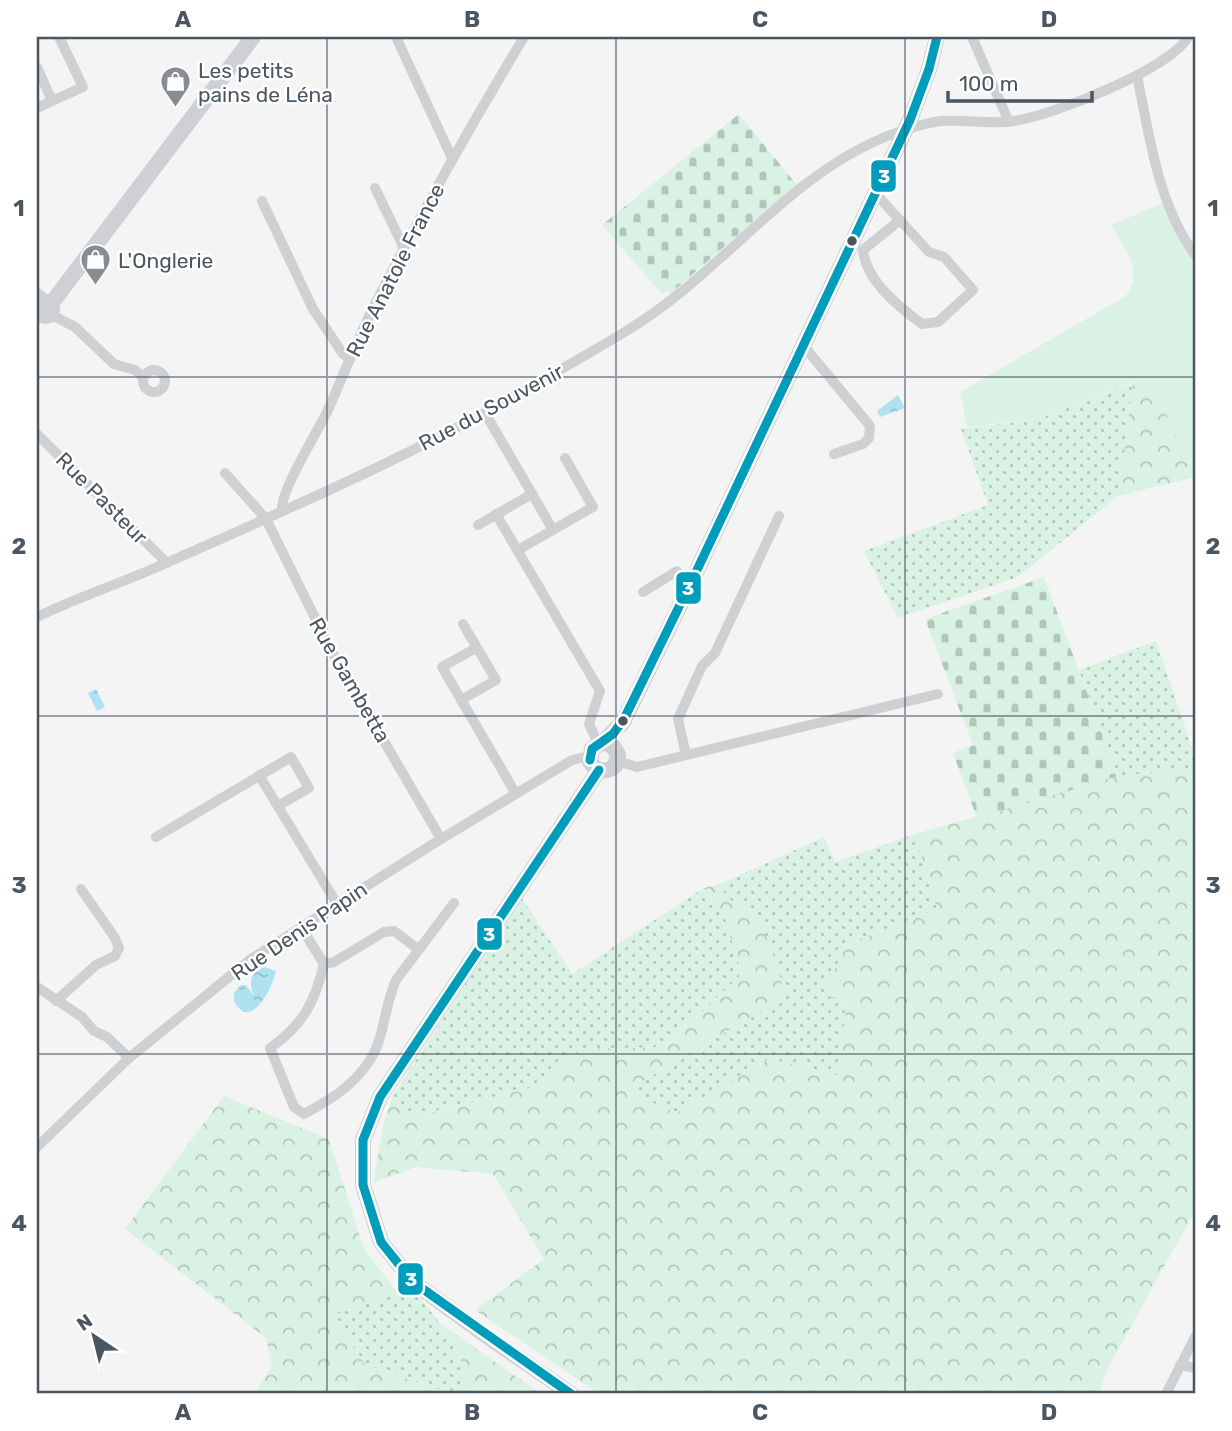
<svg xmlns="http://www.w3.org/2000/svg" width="1232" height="1431" font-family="Rubik,sans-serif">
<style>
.grass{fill:url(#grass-dots)}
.forest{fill:url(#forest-crowns)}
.cemetery{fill:url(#cemetery-stones)}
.garden{fill:#d9f2e3}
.water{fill:url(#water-ripples)}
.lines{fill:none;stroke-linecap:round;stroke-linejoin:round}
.minor{stroke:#ced0d2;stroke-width:10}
.tertiary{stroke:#ced0d2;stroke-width:14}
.secondary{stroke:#ced0d4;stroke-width:16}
.bus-1-casing{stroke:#fff;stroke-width:14}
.bus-1{stroke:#009cbb;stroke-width:9}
.grid{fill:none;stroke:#4a5661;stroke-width:2;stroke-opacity:0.55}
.bus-dot{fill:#4a5661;stroke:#fff;stroke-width:2.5}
.labels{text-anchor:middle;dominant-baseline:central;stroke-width:5;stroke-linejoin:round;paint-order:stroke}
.poi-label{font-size:21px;fill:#4a5661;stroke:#fff;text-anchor:start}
.street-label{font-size:21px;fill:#4a5661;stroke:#fff}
.line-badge{stroke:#fff;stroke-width:2.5}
.badge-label{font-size:19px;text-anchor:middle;font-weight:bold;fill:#fff}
.neatline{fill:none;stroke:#4a5661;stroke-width:2.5}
.grid-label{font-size:23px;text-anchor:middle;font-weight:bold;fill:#4a5661}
</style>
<defs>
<pattern id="grass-dots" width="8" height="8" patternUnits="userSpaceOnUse" patternTransform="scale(1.75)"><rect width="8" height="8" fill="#d9f2e3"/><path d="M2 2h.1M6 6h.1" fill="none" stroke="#b2c7bb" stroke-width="1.8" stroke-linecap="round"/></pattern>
<pattern id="forest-crowns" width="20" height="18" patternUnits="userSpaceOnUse" patternTransform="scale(1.75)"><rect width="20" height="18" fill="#d9f2e3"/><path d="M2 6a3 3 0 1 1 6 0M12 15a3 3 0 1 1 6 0" fill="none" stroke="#b2c7bb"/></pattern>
<pattern id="cemetery-stones" width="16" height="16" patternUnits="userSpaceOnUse" patternTransform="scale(1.75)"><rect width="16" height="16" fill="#d9f2e3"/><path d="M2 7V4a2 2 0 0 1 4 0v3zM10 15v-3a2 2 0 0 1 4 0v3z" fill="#b2c7bb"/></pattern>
<pattern id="water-ripples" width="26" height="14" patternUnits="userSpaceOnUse" patternTransform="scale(1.75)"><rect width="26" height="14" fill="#aee2f0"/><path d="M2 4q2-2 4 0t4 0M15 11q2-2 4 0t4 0" fill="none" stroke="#90bac6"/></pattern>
</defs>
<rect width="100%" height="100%" fill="#f4f4f4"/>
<!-- grass -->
<g class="grass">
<path d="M1133,383L1118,496L1018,577L898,618L864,551L988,505L961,429L1039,419Z"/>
<path d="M1156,641L1195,756V770L1118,776L1079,670Z"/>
<path d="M915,834L937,909L847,944L823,994L847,1003L837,1075L769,1059L676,1113L626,1091L785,997L756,914L730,900L718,885L824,837L835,862Z"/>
<path d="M704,888L725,918L742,974L665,1047L583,1049L534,1087L407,1118L393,1095L522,898L572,974Z"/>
<path d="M398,1293L418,1296L440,1323L461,1361L463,1394H452L364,1364L334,1315Z"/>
</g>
<!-- forest -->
<g class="forest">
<path d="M1151,375L1174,433L1187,444L1195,442V477L1118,496L1133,383Z"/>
<path d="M1195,770V1211L1110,1364L1098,1394H599L475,1310L544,1259L493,1174L416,1167L373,1183L384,1121L393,1095L408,1118L534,1087L583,1049L666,1047L742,974L725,918L704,888L718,885L730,900L756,914L777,961L785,997L626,1091L676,1113L769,1059L837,1075L847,1003L823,994L847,944L937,909L915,834L1118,776Z"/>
<path d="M224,1096L329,1139L364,1249L398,1293L334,1315L364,1364L452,1394H255L272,1365L266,1338L125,1229Z"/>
<path d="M440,1323L541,1394H463L461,1360Z"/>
</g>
<!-- cemetery -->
<g class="cemetery">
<path d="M739,114L796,184L670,294L667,290L662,294L602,225Z"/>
<path d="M1044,577L1118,776L977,818L953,753L973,745L925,619Z"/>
</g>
<!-- garden -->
<path class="garden" d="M1163,203L1183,245L1195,263V442L1187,444L1174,433L1151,375L1039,419L967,427L960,392L1126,296C1144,269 1125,250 1111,225Z"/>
<!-- water -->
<g class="water">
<path d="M898,395L905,408L880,417L877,411Z"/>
<path d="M96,689L105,707L97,711L88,693Z"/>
<path d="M265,967L276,971C273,987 250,1033 234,1001V993L241,985H246L254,996C248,981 250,973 265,967Z"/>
</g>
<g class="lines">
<!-- minor -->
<g class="minor">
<path d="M396,37L452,158"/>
<path d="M972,37L1009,122"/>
<path d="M37,67L52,101L37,108"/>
<path d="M1137,76C1150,137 1157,202 1195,255"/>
<path d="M52,101L83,87L59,37"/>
<path d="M375,188L404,248"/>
<path d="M876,194L929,252L944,257L973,290L938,322L922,324C899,307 866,281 863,250L900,220"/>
<path d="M262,201L313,309L343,354L349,358"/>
<path d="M50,314L75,327L114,364L135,370L143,377"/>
<path d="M803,345L870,426L869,438L863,444L834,454"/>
<circle cx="154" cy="381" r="11"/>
<path d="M485,413L553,530"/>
<path d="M37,434L167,563"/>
<path d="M225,473L266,519L332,652L441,839"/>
<path d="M282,511C279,493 318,431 328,410C343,376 357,341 373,308C420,215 471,125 524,37"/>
<path d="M496,514L600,691L589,724L598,743"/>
<path d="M478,525L532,494"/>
<path d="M518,550L593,507L565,458"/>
<path d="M643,592L677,571"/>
<path d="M37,617C78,597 122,583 164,564C300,504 438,444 565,367C601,346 638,326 671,300C741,246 800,172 885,137C900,131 925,123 941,121C965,119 990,125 1014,121C1051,116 1170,69 1188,37"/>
<path d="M476,648L442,667L516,794"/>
<path d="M461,700L496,680L463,624"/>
<path d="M686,755L678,719L702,666L715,653L779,516"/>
<path d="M618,761L637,767L938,694"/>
<path d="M259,775L337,904"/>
<path d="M156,837L291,757L309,788L278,806"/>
<path d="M301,927L324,964C315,1002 303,1025 270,1048L294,1107L304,1114C334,1098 361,1081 376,1049C385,1027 386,1002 396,980L454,903"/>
<path d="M324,964L334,962L384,932L394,931L418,949"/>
<path d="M37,987L82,1017L94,1031L107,1037L129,1058"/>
<path d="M56,1001L96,965L115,956L119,948L115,938L81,889"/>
<path d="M37,1147L129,1058L251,959L441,839L572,760L589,756"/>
<path d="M1180,1365L1195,1368"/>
<path d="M1166,1394L1195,1337"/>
</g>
<!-- tertiary -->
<g class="tertiary">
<path d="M37,295L46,302"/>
<path d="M37,310L39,313"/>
</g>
<!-- secondary -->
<g class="secondary">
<circle cx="45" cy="309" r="7"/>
<path d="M51,304L253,37"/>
<path d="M603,742L613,746L618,755L615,766C606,773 597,772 590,762L592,749L603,742L623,722L690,585L910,120L929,69L937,37"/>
<path d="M571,1394L484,1334L413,1282L381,1242L363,1185V1140L380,1097L599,770"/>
</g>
<defs>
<g id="bus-1">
<path d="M590,760L592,749L613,734L624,719L697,570L910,120L929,69L937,37"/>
<path d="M571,1394L413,1282L381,1242L363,1185V1140L380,1097L599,770"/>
</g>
</defs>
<!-- bus-1 casing -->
<use href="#bus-1" class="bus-1-casing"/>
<!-- bus-1 -->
<use href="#bus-1" class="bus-1"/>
</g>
<!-- grid -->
<path class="grid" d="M327,37V1394M616,37V1394M905,37V1394M37,377H1195M37,716H1195M37,1054H1195"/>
<!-- icons -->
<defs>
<symbol id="shop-pin" viewBox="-11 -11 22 30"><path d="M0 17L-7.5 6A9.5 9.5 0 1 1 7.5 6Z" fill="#868d94" stroke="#fff"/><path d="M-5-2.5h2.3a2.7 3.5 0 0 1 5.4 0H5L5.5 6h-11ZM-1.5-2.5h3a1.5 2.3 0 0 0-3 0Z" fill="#fff"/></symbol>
</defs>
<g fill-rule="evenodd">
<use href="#shop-pin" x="158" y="64" width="35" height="47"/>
<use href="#shop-pin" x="78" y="242" width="35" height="47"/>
</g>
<!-- markers -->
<g class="bus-dot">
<circle cx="852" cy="241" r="6"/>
<circle cx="623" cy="721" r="6"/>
</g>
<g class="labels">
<!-- poi labels -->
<g class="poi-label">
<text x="198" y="70">Les petits<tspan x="198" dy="24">pains de Léna</tspan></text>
<text x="118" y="260">L'Onglerie</text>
</g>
<!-- street labels -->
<g class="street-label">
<text transform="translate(395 270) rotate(-63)">Rue Anatole France</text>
<text transform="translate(491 407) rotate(-28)">Rue du Souvenir</text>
<text transform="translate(102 498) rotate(45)">Rue Pasteur</text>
<text transform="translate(350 680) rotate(60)">Rue Gambetta</text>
<text transform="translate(299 931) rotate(-34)">Rue Denis Papin</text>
</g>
</g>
<g class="line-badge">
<rect x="870" y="159" width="27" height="34" rx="7" fill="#009cbb"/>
<rect x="675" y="571" width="27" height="34" rx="7" fill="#009cbb"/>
<rect x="476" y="917" width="27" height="34" rx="7" fill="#009cbb"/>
<rect x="397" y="1262" width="27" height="34" rx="7" fill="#009cbb"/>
</g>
<g class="badge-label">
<text x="884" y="183">3</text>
<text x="688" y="595">3</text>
<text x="489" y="941">3</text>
<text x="411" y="1286">3</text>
</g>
<!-- border -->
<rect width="1232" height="1431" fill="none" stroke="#ffffff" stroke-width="77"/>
<!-- north arrow -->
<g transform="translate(94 1336) rotate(325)" stroke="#ffffff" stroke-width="5" paint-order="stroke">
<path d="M0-5L12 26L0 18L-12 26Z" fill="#4a5661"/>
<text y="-10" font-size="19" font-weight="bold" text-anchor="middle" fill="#4a5661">N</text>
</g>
<!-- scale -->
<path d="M948 91v10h144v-10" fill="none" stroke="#4a5661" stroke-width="3.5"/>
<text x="959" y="91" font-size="21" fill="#4a5661" stroke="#ffffff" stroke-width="5" paint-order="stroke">100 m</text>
<rect x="38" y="38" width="1156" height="1354" class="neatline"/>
<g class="grid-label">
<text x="183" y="27">A</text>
<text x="472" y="27">B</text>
<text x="760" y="27">C</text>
<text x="1049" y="27">D</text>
<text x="19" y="216">1</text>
<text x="1213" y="216">1</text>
<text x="19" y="554">2</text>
<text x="1213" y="554">2</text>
<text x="19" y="893">3</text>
<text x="1213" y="893">3</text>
<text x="19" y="1231">4</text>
<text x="1213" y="1231">4</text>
<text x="183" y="1420">A</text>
<text x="472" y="1420">B</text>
<text x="760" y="1420">C</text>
<text x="1049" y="1420">D</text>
</g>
</svg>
